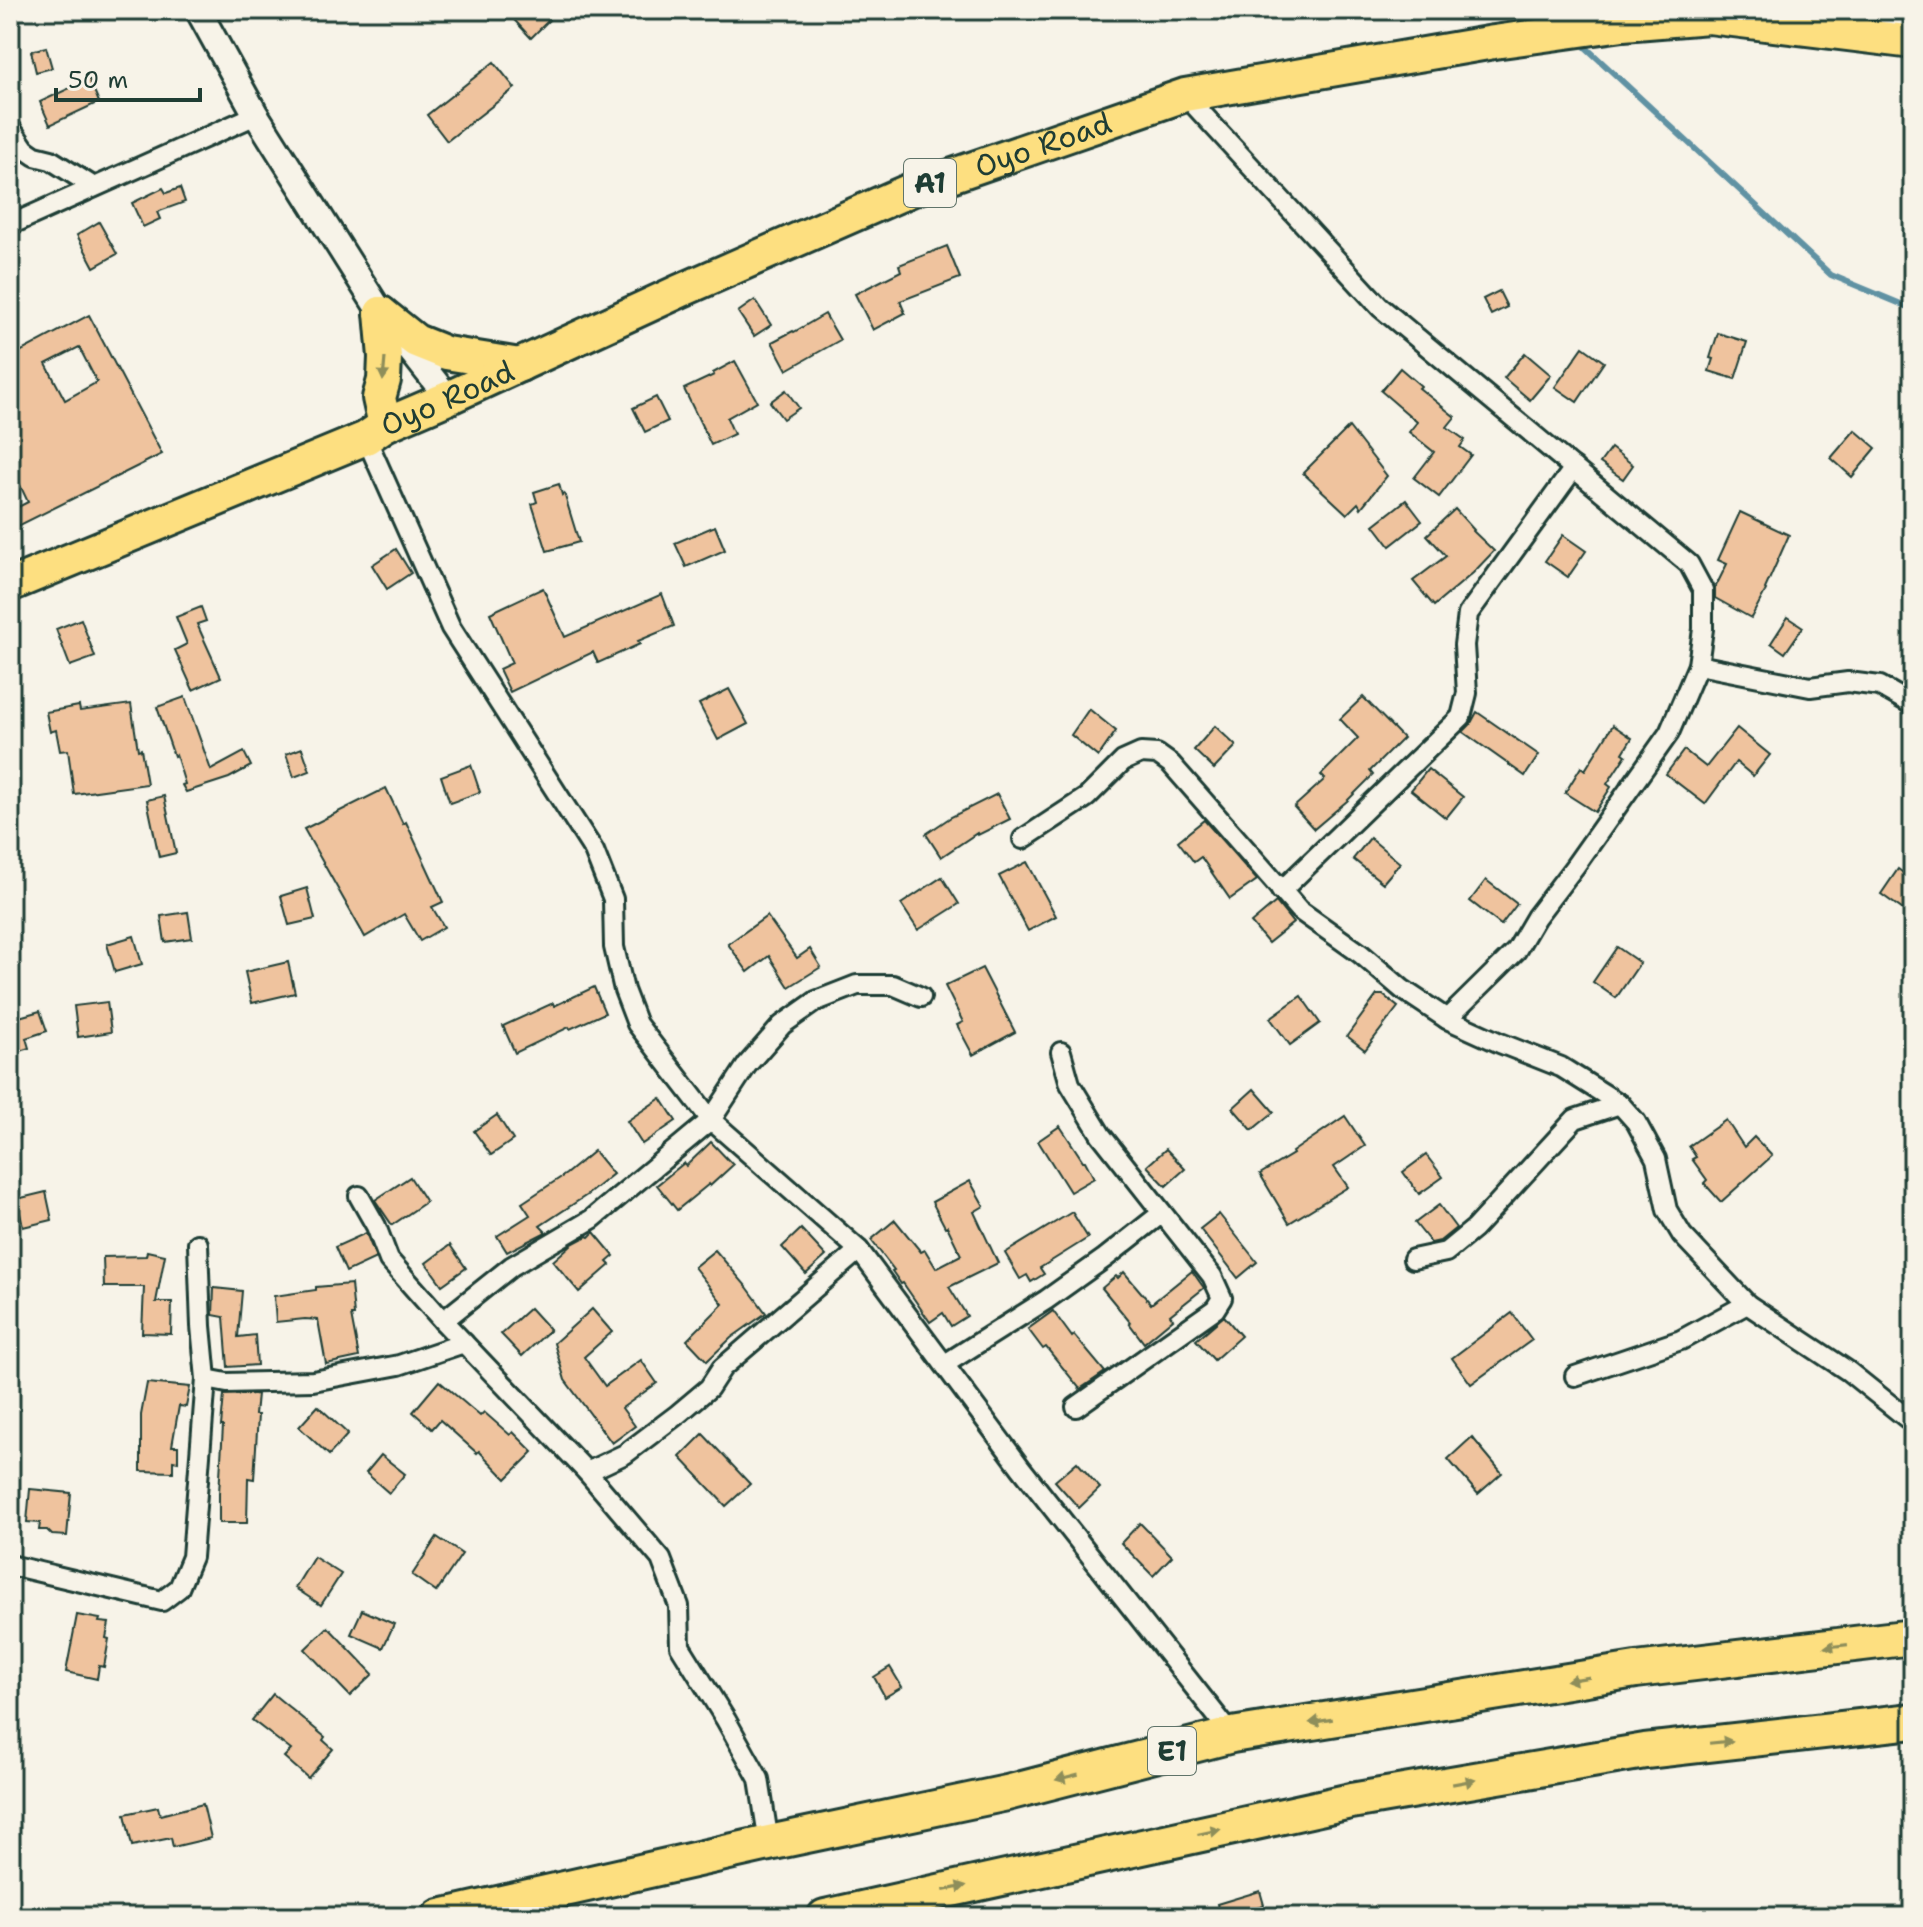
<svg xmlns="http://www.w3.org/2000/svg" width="1923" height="1927" font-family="'Shantell Sans',sans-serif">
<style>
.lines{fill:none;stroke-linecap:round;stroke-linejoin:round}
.stream{stroke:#6192a3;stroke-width:6}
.building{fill:#efc39e;stroke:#1f3d34;stroke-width:2;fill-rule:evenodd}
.minor-casing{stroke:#1f3d34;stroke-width:24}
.tertiary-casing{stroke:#1f3d34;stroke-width:30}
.trunk-casing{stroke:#1f3d34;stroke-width:38}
.motorway-casing{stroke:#1f3d34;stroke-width:40}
.minor{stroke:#f7f3e8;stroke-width:18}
.tertiary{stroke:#f7f3e8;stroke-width:24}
.trunk{stroke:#fddf80;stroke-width:32}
.motorway{stroke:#fddf80;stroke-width:34}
.oneway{fill:#8e8e5a}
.labels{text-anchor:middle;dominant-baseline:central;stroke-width:8;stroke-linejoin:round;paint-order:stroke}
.shield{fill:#f7f3e8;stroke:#60746a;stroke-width:2}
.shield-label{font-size:28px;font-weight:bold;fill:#1f3d34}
.street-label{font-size:30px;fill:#1f3d34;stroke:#f7f3e8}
</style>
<rect width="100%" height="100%" fill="#f7f3e8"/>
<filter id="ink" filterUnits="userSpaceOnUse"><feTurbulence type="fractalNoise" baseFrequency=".0125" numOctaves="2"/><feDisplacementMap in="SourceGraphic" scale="16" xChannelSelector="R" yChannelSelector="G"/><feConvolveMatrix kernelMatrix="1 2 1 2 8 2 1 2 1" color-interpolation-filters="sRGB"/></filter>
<g filter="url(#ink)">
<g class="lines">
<!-- stream -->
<g class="stream">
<path d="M1540,10L1556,22"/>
<path d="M1580,42L1831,275L1913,309"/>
</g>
</g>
<!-- building -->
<g class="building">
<path d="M505,10H539L549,20L531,38Z"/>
<path d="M46,47L52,68L36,72L31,51Z"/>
<path d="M494,62L515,88L447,141L427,115Z"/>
<path d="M89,79L99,102L50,125L40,102Z"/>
<path d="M163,188L166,193L180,188L185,202L157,212L160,219L143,227L132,203Z"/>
<path d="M99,222L117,254L94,267L77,235Z"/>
<path d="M947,246L960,278L900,301L905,313L873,330L855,294L901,271L899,265Z"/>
<path d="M1499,291L1507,307L1491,315L1483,299Z"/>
<path d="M755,300L771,325L754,336L738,312Z"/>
<path d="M825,314L840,340L787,370L772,342L793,331L794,332Z"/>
<path d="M89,315L162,454L10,530V511L28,502L10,464V357ZM79,347L97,382L65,400L46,364Z"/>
<path d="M1718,333L1747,342L1735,379L1709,371L1713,359L1710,358Z"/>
<path d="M1583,347L1604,362L1577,402L1555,387Z"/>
<path d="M1525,353L1551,375L1530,400L1504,378Z"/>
<path d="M735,361L757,401L727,418L734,434L711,445L684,389L714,375L713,373Z"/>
<path d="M1400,368L1421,386L1419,388L1455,417L1447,427L1465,440L1460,447L1471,455L1439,497L1414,478L1434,452L1409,432L1417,422L1381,391Z"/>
<path d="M786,390L799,408L783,419L770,402Z"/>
<path d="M656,397L668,421L645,432L633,408Z"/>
<path d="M1349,427L1387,476L1361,508L1358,503L1347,514L1303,473Z"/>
<path d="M1855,430L1876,448L1852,477L1831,458Z"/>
<path d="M1611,448L1633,465L1623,479L1600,463Z"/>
<path d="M559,484L562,495L564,493L579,542L547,551L532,504L537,502L534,492Z"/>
<path d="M1406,500L1422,521L1390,546L1374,525Z"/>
<path d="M1455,509L1474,530L1473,531L1494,551L1473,573L1434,606L1413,581L1446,556L1427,535Z"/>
<path d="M1740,512L1789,535L1765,589L1766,590L1751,618L1715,598V588L1727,564L1718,560Z"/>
<path d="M715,526L725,550L686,567L675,543Z"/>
<path d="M1563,535L1586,551L1568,577L1545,561Z"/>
<path d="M396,549L411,573L387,589L372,565Z"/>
<path d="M543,588L565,637L662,594L674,626L638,641L640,644L598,663L593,652L510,692L499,669L512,663L490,613Z"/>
<path d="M201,607L206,621L197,624L221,677L193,690L175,650L187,644L176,617Z"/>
<path d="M1788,617L1803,627L1785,653L1771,643Z"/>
<path d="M81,619L95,657L70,666L56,629Z"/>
<path d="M729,689L748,724L718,740L699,704Z"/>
<path d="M185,697L211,770L244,752L251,766L229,778L186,792L182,785L185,784L176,755L174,756L157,707Z"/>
<path d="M1363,697L1403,738L1370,771L1373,775L1347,801L1314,829L1294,807L1325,779L1321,775L1358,738L1340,719Z"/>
<path d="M131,704L138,750L141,749L147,784L74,794L68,750L60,751L56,730L50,732L46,712L79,706L80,711Z"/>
<path d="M1089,709L1116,731L1098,757L1071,735Z"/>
<path d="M1477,712L1539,755L1525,776L1463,732L1470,725Z"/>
<path d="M1613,725L1632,738L1623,753L1626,755L1607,784L1611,787L1595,812L1565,793L1581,767L1585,770Z"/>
<path d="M1215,726L1236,746L1214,769L1194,750Z"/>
<path d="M1737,728L1770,755L1753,776L1736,762L1705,804L1666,774L1684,750L1706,767Z"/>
<path d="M302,748L310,771L294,777L286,754Z"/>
<path d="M471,765L480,792L450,803L441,776Z"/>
<path d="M1428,769L1463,797L1446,818L1411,790Z"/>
<path d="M386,788L403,824L406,822L443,902L432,907L444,927L420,941L404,914L365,937L304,829Z"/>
<path d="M997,794L1010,819L978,835L977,833L941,857L926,834L951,817Z"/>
<path d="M164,796L176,853L159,857L147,800Z"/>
<path d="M1204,820L1257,880L1230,899L1201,857L1194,862L1178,841Z"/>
<path d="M1370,838L1400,863L1383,883L1353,859Z"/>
<path d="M1027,862L1056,916L1028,931L999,876Z"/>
<path d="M1898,869L1913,880V917L1881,894Z"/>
<path d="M942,877L959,904L918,930L901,904Z"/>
<path d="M1486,880L1517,904L1501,925L1470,901Z"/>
<path d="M307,888L315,919L289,925L281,896Z"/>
<path d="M1276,902L1293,923L1268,943L1251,923Z"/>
<path d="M188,912L192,938L165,942L161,916Z"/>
<path d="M767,916L797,958L810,949L821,967L789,987L769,956L748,972L728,944Z"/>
<path d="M134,936L142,964L115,972L107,944Z"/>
<path d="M1617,947L1640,963L1616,998L1593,982Z"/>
<path d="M288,962L295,993L252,1003L245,972Z"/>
<path d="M982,968L1015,1032L973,1055L957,1025L963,1022L945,986Z"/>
<path d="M594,987L605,1013L570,1029L569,1027L515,1053L503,1026L553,1003L554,1006Z"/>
<path d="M1377,995H1383L1398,1007L1365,1050L1347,1036Z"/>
<path d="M1301,996L1320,1023L1290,1045L1270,1018Z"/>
<path d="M10,1000H13L19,1017L40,1011L47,1031L26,1038L29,1048L10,1054Z"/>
<path d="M107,1002L111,1032L78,1037L74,1006Z"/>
<path d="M1254,1089L1274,1112L1252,1130L1233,1108Z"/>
<path d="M661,1098L676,1121L642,1144L627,1121Z"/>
<path d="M497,1115L513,1140L491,1155L474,1131Z"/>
<path d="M1345,1116L1365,1146L1334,1167L1348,1187L1289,1223L1260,1174L1293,1154L1292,1152Z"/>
<path d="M1726,1120L1744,1147L1754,1137L1772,1156L1721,1202L1704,1183L1707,1180L1692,1159L1696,1157L1689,1146Z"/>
<path d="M1060,1126L1083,1161H1085L1094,1178L1070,1192L1038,1141Z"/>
<path d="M711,1142L733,1165L710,1186L709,1184L677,1210L657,1185L684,1163L686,1166Z"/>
<path d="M1166,1149L1185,1169L1166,1186L1147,1166Z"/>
<path d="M594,1151L613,1174L587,1195L540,1226L546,1232L507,1252L497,1236L530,1215L522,1203L566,1174Z"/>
<path d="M1426,1155L1443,1177L1419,1194L1403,1172Z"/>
<path d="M410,1177L426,1202L392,1225L375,1200Z"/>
<path d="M970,1181L984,1206L974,1212L998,1263L949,1287L967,1316L951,1326L943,1313L930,1322L903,1283L901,1284L892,1271L894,1270L871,1240L895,1220L921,1252L925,1250L936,1268L961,1255L947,1226L945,1227L932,1202Z"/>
<path d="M46,1192L52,1220L23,1227L17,1199Z"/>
<path d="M1439,1205L1456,1228L1440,1241L1431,1243L1415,1223Z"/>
<path d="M1072,1212L1088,1238L1040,1268L1044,1274L1031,1282L1027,1275L1020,1279L1005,1253Z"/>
<path d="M1219,1214L1257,1262L1238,1278L1200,1229Z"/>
<path d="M801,1229L826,1256L806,1274L782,1247Z"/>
<path d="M594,1232L614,1256L607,1262L610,1265L579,1292L553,1261L572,1244L587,1236L589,1237Z"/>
<path d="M366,1233L376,1258L346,1272L335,1247Z"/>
<path d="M450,1245L466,1268L442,1285L426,1263Z"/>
<path d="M715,1250L747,1287L766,1313L731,1338L707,1361L687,1340L723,1304L694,1267Z"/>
<path d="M147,1251L165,1255L156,1302H172L171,1334L142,1333L144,1287H104L103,1257L146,1256Z"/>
<path d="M1192,1271L1204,1288L1170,1315L1173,1319L1144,1343L1129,1323L1130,1322L1102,1288L1116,1276L1118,1278L1124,1272L1151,1304Z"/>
<path d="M351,1284L354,1315H351L359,1357L326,1364L318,1320L305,1319L276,1322L274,1296L316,1290V1287Z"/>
<path d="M214,1288L242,1291L238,1337L255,1335L257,1365L228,1367L224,1317L213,1315Z"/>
<path d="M530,1308L550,1330L522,1356L501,1334Z"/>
<path d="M592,1309L612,1332L584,1357L605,1386L641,1360L657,1383L622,1408L635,1426L612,1443L565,1380L554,1343Z"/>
<path d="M1053,1311L1072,1337L1074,1335L1105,1372L1080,1389L1046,1347L1043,1349L1028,1329Z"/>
<path d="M1512,1313L1532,1340L1471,1384L1452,1358Z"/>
<path d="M1224,1316L1241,1336L1214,1360L1196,1340Z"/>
<path d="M439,1381L480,1416L484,1412L510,1435L513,1432L533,1452L506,1479L479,1451L477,1453L440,1420L432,1429L413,1412Z"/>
<path d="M147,1383L190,1387L186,1407L179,1406L172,1446H178V1462L173,1461V1472L141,1471V1415Z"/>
<path d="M257,1394L255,1415H258L254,1479L248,1478L247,1523H219V1493L223,1426H221L224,1395Z"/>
<path d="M318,1406L348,1434L329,1455L299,1427Z"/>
<path d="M703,1434L750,1484L726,1506L680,1457Z"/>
<path d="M1472,1437L1502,1473L1478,1494L1448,1459Z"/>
<path d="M381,1455L405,1474L389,1493L366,1473Z"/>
<path d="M1077,1462L1100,1488L1079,1508L1055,1481Z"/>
<path d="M30,1489L71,1493L67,1536L52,1535L47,1530H39L40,1523L27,1522Z"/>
<path d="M1140,1523L1172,1556L1153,1576L1121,1543Z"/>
<path d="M437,1537L462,1554L436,1592L412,1575Z"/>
<path d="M314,1557L341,1574L321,1605L295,1588Z"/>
<path d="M362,1610L394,1624L383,1648L351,1634Z"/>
<path d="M77,1615L100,1619L99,1622L109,1623L106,1638L109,1639L104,1667L99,1666L97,1679L66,1672Z"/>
<path d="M328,1627L373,1674L350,1696L305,1649Z"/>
<path d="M890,1667L902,1687L885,1697L874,1677Z"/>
<path d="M273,1694L325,1737L323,1740L333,1749L308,1778L284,1757L291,1750L252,1720Z"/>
<path d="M203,1804L211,1838L173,1847L171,1838L132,1846L125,1814L158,1807L160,1815Z"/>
<path d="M1260,1891L1264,1905L1220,1917L1217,1904Z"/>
</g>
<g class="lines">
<defs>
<g id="minor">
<path d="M1883,10L1908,41"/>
<path d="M1185,95L1380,307L1689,564L1703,590V629L1698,665L1669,733L1575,866L1536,917L1516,951L1447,1019"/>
<path d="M10,127L25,149L35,156L51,160L94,187"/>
<path d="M10,225L256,115"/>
<path d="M366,438L451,628L594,851L613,899L614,947L624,990L637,1024L711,1120L859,1250L1021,1468L1232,1735"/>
<path d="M1698,665L1810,687L1848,682L1880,686L1913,705"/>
<path d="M1023,839L1087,797L1123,761L1141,753L1157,754L1171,764L1299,910L1361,954L1402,989L1447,1019L1500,1043L1561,1067L1620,1104L1636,1122L1656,1159L1667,1210L1682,1235L1747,1304L1848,1371L1913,1423"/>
<path d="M1281,891L1461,717L1467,693L1464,645L1468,614L1574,468"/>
<path d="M1061,1052L1070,1084L1101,1135L1212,1276L1222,1298L1215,1309L1076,1407"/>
<path d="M359,1196L376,1226L389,1260L443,1321L587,1472L661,1559L679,1606L680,1646L726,1720L759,1779L769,1843"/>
<path d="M1413,1259L1446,1252L1474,1229L1575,1119L1620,1104"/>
<path d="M443,1321L512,1266L592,1219L711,1120L747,1065L782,1025L816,1001L857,985H893L921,997"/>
<path d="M945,1364L1046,1300L1105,1258L1162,1213"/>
<path d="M1575,1376L1681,1340L1747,1304"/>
<path d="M206,1379L227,1383L313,1381L399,1365L464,1343"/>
<path d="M587,1472L625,1454L678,1414L709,1388L722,1368L859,1250"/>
<path d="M10,1565L162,1601L179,1588L192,1557L206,1379L201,1326L198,1244"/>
</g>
<path id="tertiary" d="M198,10L256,115L381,313L448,398"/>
<g id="trunk">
<path d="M381,313L416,341L446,353L520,365"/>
<path d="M381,313L385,357L384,380L379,398L385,425"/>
<path id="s1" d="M10,585L366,438L385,425L448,398L680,291L913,189L1185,95L1494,42L1623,24L1709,17L1913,42"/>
</g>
<g id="motorway">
<path d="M440,1917L769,1843L1007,1793L1232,1735L1636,1670L1913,1637"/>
<path d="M825,1917L1351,1801L1645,1751L1913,1721"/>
</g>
</defs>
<!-- minor casing -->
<use href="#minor" class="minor-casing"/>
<!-- tertiary casing -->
<use href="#tertiary" class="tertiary-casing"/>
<!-- trunk casing -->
<use href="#trunk" class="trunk-casing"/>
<!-- motorway casing -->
<use href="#motorway" class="motorway-casing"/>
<!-- minor -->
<use href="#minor" class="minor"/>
<!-- tertiary -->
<use href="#tertiary" class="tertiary"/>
<!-- trunk -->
<use href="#trunk" class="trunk"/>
<!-- motorway -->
<use href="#motorway" class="motorway"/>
</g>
<!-- one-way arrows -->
<defs><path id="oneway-solid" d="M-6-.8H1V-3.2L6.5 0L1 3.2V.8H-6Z" transform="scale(2)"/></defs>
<g class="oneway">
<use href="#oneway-solid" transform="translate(384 369) rotate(95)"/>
<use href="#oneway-solid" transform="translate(1836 1646) rotate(173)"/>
<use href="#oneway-solid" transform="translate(1578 1679) rotate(171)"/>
<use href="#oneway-solid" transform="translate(1321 1721) rotate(171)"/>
<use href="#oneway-solid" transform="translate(1721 1742) rotate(-6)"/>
<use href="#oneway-solid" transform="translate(1067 1777) rotate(166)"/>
<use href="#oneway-solid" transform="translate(1464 1782) rotate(-10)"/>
<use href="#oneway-solid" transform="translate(1209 1832) rotate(-12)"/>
<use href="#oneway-solid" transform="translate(955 1888) rotate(-12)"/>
</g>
</g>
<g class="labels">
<!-- shield labels -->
<g class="shield">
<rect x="904" y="159" width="52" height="48" rx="6"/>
<rect x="1148" y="1727" width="48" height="48" rx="6"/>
</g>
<g class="shield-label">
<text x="930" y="183">A1</text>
<text x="1172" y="1751">E1</text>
</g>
<!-- street labels -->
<g class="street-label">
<text stroke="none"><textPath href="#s1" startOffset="1124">Oyo Road</textPath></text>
<text stroke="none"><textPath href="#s1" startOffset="476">Oyo Road</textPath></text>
</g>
</g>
<!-- margin -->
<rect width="1923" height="1927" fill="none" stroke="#f7f3e8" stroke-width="40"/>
<rect x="20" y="20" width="1883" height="1887" fill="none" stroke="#1f3d34" stroke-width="3" filter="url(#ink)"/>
<!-- scale -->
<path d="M56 88v12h144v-12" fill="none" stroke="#1f3d34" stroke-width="4"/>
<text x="68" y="88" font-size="24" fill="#1f3d34" stroke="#f7f3e8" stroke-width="6" paint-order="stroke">50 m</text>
</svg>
